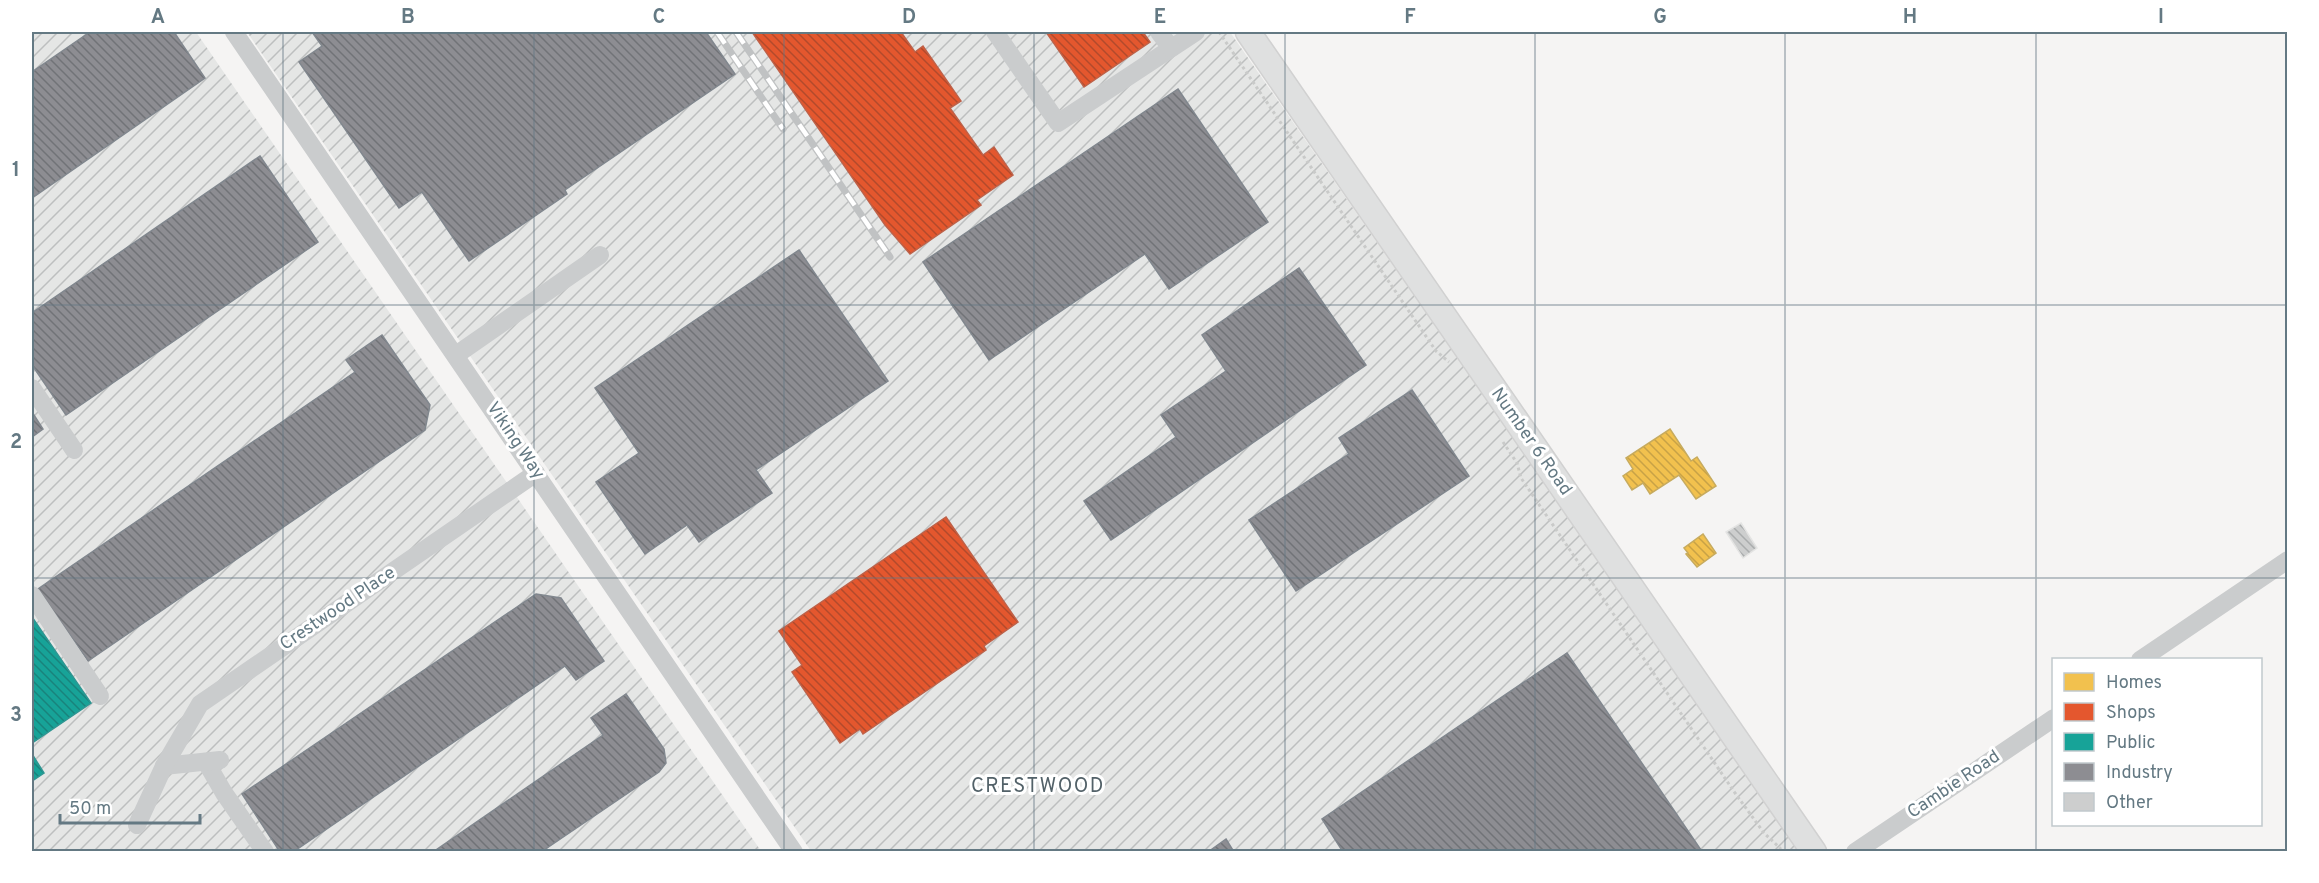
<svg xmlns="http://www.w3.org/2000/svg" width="2319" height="883" font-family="Overpass,sans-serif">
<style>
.industrial{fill:url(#industrial-furrows)}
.homes{fill:url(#homes-back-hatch);stroke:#c7ab5e;stroke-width:1.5}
.shops{fill:url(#shops-back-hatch);stroke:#be6148;stroke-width:1.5}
.public{fill:url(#public-back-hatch);stroke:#2e9692;stroke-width:1.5}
.industry{fill:url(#industry-back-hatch);stroke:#81878e;stroke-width:1.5}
.building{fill:url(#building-back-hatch);stroke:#e4e4e3;stroke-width:1.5}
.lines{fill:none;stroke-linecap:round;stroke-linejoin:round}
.major-casing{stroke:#d1d1d1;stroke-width:27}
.path{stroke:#c9cac9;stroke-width:3;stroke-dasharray:3 3;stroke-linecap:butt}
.minor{stroke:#cacccd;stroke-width:18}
.major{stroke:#dfe0e0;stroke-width:24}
.rail-casing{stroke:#c0c2c3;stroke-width:7}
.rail{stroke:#fff;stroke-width:4.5;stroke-dasharray:14;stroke-linecap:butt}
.grid{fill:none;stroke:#647983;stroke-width:1.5;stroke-opacity:0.55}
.labels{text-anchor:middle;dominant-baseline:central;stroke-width:6;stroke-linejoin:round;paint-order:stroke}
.street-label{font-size:18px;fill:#647983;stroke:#fff}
.neighbourhood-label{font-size:20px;letter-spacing:1.5px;fill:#526168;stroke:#fff}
.neatline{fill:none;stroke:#647983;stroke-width:2}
.grid-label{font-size:20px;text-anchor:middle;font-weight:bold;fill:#647983}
</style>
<defs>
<pattern id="industrial-furrows" width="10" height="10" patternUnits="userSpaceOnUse" patternTransform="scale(1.5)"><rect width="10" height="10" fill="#e5e6e5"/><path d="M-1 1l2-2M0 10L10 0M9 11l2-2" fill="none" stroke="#bdbfbf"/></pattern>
<pattern id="homes-back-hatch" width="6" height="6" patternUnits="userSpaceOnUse" patternTransform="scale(1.5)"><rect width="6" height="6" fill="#f2c14e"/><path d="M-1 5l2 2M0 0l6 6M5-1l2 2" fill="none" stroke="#c8a246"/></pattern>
<pattern id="shops-back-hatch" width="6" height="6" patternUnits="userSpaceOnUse" patternTransform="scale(1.5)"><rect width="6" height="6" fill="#e4572e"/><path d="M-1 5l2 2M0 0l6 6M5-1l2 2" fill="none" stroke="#b24a2c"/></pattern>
<pattern id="public-back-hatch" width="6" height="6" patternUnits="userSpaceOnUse" patternTransform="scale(1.5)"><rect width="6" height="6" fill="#17a398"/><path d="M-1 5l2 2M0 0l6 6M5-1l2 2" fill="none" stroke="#19837c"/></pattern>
<pattern id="industry-back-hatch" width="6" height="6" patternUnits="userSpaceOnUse" patternTransform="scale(1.5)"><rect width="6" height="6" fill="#8d8d92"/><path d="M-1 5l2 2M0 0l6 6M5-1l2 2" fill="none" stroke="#717377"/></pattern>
<pattern id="building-back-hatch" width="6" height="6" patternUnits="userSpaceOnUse" patternTransform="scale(1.5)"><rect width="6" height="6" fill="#cdcece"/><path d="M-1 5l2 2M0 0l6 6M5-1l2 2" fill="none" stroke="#aaacad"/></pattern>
</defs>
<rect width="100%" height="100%" fill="#f5f4f3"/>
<!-- industrial -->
<g class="industrial">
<path d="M32,32H196L761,851H32Z"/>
<path d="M247,32H1230L1802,851H811Z"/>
</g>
<!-- homes -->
<g class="homes">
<path d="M1670,429L1691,461L1697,457L1716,486L1696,499L1679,475L1650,494L1643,483L1632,490L1623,476L1633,469L1626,458Z"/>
<path d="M1703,534L1716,553L1697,567L1686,554L1688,553L1684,548Z"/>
</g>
<!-- shops -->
<g class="shops">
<path d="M752,32H901L915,52L923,46L961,101L950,108L983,155L994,147L1013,175L977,200L981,205L910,254L885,225Z"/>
<path d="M1046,32H1143L1150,42L1084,87Z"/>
<path d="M946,517L1018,622L984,646L986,650L863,734L860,729L840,743L792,672L802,665L779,631Z"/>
</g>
<!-- public -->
<g class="public">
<path d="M32,617L91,703L32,743Z"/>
<path d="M32,754L44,773L32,781Z"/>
</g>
<!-- industry -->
<g class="industry">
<path d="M90,32H174L205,78L32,198V72Z"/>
<path d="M312,32H706L735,74L565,190L567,194L469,261L422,192L399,208L299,62L322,46Z"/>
<path d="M1178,89L1268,222L1169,289L1145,254L989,360L923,262Z"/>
<path d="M260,156L318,242L66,415L32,365V313Z"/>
<path d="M799,250L888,381L756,470L772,493L699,542L687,525L645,554L596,482L639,453L595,388Z"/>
<path d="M1299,268L1366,365L1111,540L1084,501L1176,437L1161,415L1226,371L1202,335Z"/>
<path d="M382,335L430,405L425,430L88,661L38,589L355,372L346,360Z"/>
<path d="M1412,390L1469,476L1296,591L1249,520L1349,454L1339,438Z"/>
<path d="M32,412L43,429L32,437Z"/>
<path d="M536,594L561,598L604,661L576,680L565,666L293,852H280L242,794Z"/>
<path d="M1567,653L1701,850L1343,852L1322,819Z"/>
<path d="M626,694L664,749L666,763L659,772L541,852H433L603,735L591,718Z"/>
<path d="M1226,839L1234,852H1208Z"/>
</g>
<!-- building -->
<path class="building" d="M1741,523L1757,548L1743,558L1726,532Z"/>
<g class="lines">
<defs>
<path id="major" d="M1248,32L1814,852"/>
</defs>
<!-- major casing -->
<use href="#major" class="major-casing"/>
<!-- path -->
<g class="path">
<path d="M1219,32L1436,351L1449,362"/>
<path d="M1503,442L1517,463L1521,478L1735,793L1764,833L1780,848L1781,852"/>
</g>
<!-- minor -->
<g class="minor">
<path d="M234,32L794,852"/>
<path d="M995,32L1058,123L1196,32"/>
<path d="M1159,32L1171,48"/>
<path d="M456,355L600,255"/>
<path d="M32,388L74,450"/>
<path d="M32,595L100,696"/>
<path d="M2140,660L2288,560"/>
<path d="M206,762L224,793L265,852"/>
<path d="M164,766L220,760"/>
<path d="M137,825L164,766L200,704L536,473"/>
<path d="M1855,852L2054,718"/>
</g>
<!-- major -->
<use href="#major" class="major"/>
<defs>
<g id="rail">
<path d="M717,32L783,129"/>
<path d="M736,32L890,257"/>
</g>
</defs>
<!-- rail casing -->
<use href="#rail" class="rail-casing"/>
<!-- rail -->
<use href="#rail" class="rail"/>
</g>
<!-- grid -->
<path class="grid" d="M283,32V852M534,32V852M784,32V852M1034,32V852M1285,32V852M1535,32V852M1785,32V852M2036,32V852M32,305H2288M32,578H2288"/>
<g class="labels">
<!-- street labels -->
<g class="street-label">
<text transform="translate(515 441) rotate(56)">Viking Way</text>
<text transform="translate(1531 442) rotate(55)">Number 6 Road</text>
<text transform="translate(338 609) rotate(-34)">Crestwood Place</text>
<text transform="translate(1954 785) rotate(-34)">Cambie Road</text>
</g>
<!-- neighbourhood labels -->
<g class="neighbourhood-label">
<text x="1038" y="787">CRESTWOOD</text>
</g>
</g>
<!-- border -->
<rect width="2319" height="883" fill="none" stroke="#ffffff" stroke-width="66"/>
<!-- legend -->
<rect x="2052" y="658" width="210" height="168" fill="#ffffff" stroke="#c1c9cd" stroke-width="1.5"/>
<rect x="2064" y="673" width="30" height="18" fill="#f2c14e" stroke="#c1c9cd" stroke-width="1.5"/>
<text x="2106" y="688" font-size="18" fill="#647983">Homes</text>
<rect x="2064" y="703" width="30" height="18" fill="#e4572e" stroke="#c1c9cd" stroke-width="1.5"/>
<text x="2106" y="718" font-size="18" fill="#647983">Shops</text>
<rect x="2064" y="733" width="30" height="18" fill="#17a398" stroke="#c1c9cd" stroke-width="1.5"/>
<text x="2106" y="748" font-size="18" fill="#647983">Public</text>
<rect x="2064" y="763" width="30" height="18" fill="#8d8d92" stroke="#c1c9cd" stroke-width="1.5"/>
<text x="2106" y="778" font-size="18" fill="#647983">Industry</text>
<rect x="2064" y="793" width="30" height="18" fill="#cdcece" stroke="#c1c9cd" stroke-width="1.5"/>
<text x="2106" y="808" font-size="18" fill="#647983">Other</text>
<!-- scale -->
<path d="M60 814v9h140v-9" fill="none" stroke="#647983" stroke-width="3"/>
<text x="69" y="814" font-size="18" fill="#647983" stroke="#ffffff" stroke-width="4.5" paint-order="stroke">50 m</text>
<rect x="33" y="33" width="2253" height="817" class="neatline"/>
<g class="grid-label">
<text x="158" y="23">A</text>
<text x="408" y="23">B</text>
<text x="659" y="23">C</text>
<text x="909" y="23">D</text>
<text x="1160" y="23">E</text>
<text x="1410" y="23">F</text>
<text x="1660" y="23">G</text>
<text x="1910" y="23">H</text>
<text x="2161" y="23">I</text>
<text x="16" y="176">1</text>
<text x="16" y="448">2</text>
<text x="16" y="721">3</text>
</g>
</svg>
